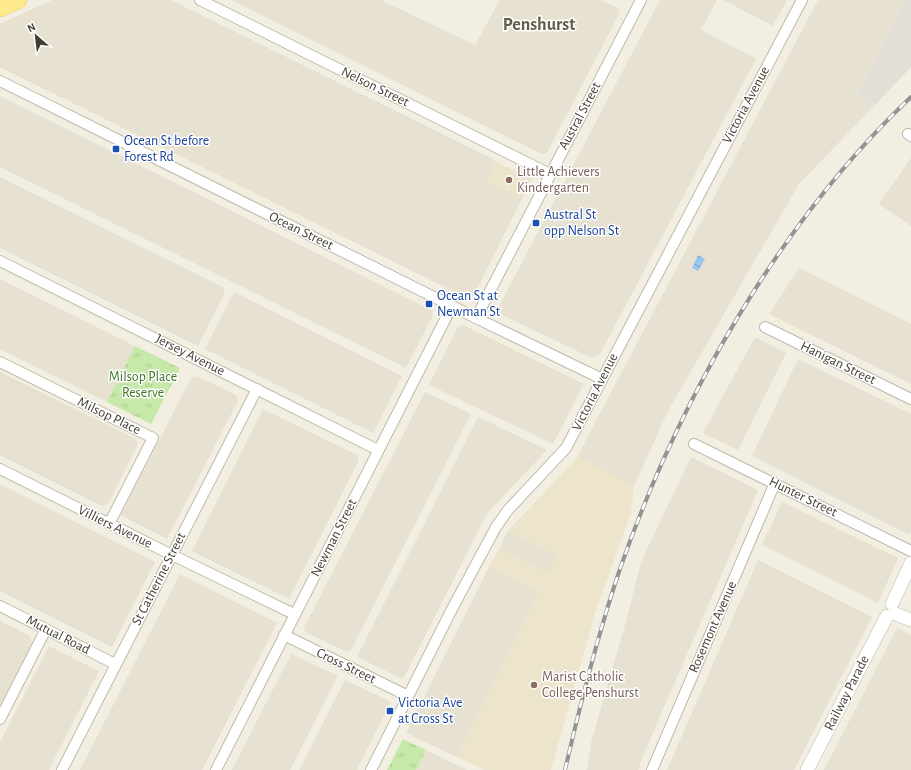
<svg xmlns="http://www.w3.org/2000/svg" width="911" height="770" font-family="'Alegreya Sans',sans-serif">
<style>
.residential{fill:#e6e1d0}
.industrial{fill:#e3dfd7}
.education{fill:#ece5cb}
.park{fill:url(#park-tufts)}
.water{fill:url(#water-waves)}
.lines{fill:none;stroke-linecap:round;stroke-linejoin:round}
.minor-casing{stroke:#c0baa7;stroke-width:12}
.tertiary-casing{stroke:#c0baa7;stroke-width:14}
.primary-casing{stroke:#e7c95a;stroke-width:18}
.minor{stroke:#fff;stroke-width:10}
.tertiary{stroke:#fff;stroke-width:13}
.primary{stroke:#ffe98d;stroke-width:17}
.rail-casing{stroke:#939393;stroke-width:4}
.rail{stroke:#fff;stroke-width:2.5;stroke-dasharray:8;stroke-linecap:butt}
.transit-dot{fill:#1a4fb4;stroke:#fff;stroke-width:1.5}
.education-dot{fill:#8d6e63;stroke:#fff;stroke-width:1.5}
.labels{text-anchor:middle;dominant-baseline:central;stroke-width:3;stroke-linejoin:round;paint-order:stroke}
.street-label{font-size:14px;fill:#433e32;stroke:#fff}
.transit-label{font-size:14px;fill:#164399;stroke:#fff;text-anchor:start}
.education-label{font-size:14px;fill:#785e54;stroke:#fff;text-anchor:start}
.park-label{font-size:14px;fill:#3c7625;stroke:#fff}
.district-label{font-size:18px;font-weight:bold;fill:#665d49;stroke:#fff}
</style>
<defs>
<pattern id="park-tufts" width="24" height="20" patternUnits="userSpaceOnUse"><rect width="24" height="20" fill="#c6e8a8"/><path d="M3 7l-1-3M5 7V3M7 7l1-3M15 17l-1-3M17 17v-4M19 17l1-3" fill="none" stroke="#abc891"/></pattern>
<pattern id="water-waves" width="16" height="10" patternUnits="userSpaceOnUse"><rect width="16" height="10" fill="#9ac6f2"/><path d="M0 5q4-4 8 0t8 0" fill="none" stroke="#7fa2c5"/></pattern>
</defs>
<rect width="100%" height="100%" fill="#f2eee2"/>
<!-- residential -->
<g class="residential">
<path d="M52,0H171L497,161L486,181L522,199L473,297L467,298L0,67V24Z"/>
<path d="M231,0H381L475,45L500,0H601L618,8L620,12L547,153L542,154Z"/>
<path d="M660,0H717L701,30L756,59L600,354L592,358L496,312Z"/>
<path d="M723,0H787L773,26Z"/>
<path d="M818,0H905L856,94L875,105L799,184L668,411L634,486L577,457Z"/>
<path d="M0,96L431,310L433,315L406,368L0,167Z"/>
<path d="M911,158V226L879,204Z"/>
<path d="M0,177L223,287L225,292L198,346L0,248Z"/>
<path d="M799,268L911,324V384L769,314Z"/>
<path d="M0,279L135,346L107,402L0,349Z"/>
<path d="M234,292L402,376L373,433L205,349Z"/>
<path d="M463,325L584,384L553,444L429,385L458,327Z"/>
<path d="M755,337L786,353L738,450L703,433Z"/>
<path d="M798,359L911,414V531L909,535L752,456Z"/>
<path d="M0,372L136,439L138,444L108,504L102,506L0,455Z"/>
<path d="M197,376L236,395L238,401L167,539L121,515L191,378Z"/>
<path d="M425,392L471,414L351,650L347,652L305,632L304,628Z"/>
<path d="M263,409L357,455L359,460L289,599L192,551Z"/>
<path d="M478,417L547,450L488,512L403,679L357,657Z"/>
<path d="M691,457L758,490L643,756L638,770H587L591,743L627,618L641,562Z"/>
<path d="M0,484L155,562L112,647L0,591Z"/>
<path d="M782,502L898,558L878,603L762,545Z"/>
<path d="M508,531L558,555L548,573L499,549Z"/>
<path d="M758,560L872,617L794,770H667Z"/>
<path d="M489,567L539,592L457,757L406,733Z"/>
<path d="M180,574L277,623L202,770H80Z"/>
<path d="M0,621L30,636L32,643L0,706Z"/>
<path d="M897,628L911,635V770H824Z"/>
<path d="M49,646L99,671L49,770H0V742Z"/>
<path d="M291,654L338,676L290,770H232Z"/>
<path d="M345,680L391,702L357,770H299Z"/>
<path d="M426,750L467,770H416Z"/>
</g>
<!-- industrial -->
<path class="industrial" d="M905,0H911V67L875,105L856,95Z"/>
<!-- education -->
<g class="education">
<path d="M497,162L533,179L522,199L486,181Z"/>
<path d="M577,457L634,486L631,513L595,613L551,770H484L457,757L539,592L489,567L499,549L548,573L557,555L508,531L575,460Z"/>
</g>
<!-- park -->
<g class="park">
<path d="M135,346L180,368L151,424L107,402Z"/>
<path d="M403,739L426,750L416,770H387Z"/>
</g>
<!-- water -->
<path class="water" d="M698,255L705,259L698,271L692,268Z"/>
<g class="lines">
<defs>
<g id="minor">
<path d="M200,0L550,174"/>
<path d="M0,81L476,318L602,379"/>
<path d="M908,134L911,136"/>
<path d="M0,261L378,450"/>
<path d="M476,318L641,0"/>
<path d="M765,327L911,399"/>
<path d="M0,362L153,438L109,524"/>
<path d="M694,444L911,551"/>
<path d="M0,469L166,552L294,614"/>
<path d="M0,606L115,664"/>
<path d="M284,635L408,696"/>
<path d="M0,719L46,629"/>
<path d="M62,770L257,389"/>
<path d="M216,770L452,306"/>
<path d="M371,770L452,609L496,527L508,510L566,448L802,0"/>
<path d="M652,770L775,483"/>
</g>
<g id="tertiary">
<path d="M892,604L911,563"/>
<path d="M896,614L911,620"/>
<path d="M807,770L887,616"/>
</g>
<path id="primary" d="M0,8L18,0"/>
</defs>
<!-- minor casing -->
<use href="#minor" class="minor-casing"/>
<!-- tertiary casing -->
<use href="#tertiary" class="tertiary-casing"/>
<!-- primary casing -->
<use href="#primary" class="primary-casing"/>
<!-- minor -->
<use href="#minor" class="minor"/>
<!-- tertiary -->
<use href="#tertiary" class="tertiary"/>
<!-- primary -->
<use href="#primary" class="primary"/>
<defs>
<path id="rail" d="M565,770C581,701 598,633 621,566C680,398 781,220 911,97"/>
</defs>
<!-- rail casing -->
<use href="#rail" class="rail-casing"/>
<!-- rail -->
<use href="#rail" class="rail"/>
</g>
<!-- markers -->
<g class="transit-dot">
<rect x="112" y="145" width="8" height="8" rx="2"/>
<rect x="532" y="219" width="8" height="8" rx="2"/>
<rect x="425" y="300" width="8" height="8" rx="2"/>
<rect x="386" y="707" width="8" height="8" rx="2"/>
</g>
<g class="education-dot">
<circle cx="509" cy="180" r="4"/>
<circle cx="534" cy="685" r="4"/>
</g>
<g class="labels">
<!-- street labels -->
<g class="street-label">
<text transform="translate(375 87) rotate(26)">Nelson Street</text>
<text transform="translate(746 105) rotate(-62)">Victoria Avenue</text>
<text transform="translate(580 116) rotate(-62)">Austral Street</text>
<text transform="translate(301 231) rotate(26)">Ocean Street</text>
<text transform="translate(190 355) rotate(27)">Jersey Avenue</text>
<text transform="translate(838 363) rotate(26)">Hanigan Street</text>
<text transform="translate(595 392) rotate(-63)">Victoria Avenue</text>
<text transform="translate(109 416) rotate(26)">Milsop Place</text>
<text transform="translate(803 497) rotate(26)">Hunter Street</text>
<text transform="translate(115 527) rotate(26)">Villiers Avenue</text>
<text transform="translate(334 538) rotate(-63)">Newman Street</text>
<text transform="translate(159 579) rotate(-63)">St Catherine Street</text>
<text transform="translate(713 627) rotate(-66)">Rosemont Avenue</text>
<text transform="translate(58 635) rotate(27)">Mutual Road</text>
<text transform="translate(346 666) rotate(26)">Cross Street</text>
<text transform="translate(847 693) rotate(-63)">Railway Parade</text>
</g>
<!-- transit labels -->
<g class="transit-label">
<text x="124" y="141">Ocean St before<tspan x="124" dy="16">Forest Rd</tspan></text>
<text x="544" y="215">Austral St<tspan x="544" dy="16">opp Nelson St</tspan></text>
<text x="437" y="296">Ocean St at<tspan x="437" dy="16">Newman St</tspan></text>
<text x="398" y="703">Victoria Ave<tspan x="398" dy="16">at Cross St</tspan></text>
</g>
<!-- education labels -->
<g class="education-label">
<text x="517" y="172">Little Achievers<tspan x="517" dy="16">Kindergarten</tspan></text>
<text x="542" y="677">Marist Catholic<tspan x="542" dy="16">College Penshurst</tspan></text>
</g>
<!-- park labels -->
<g class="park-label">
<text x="143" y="377">Milsop Place<tspan x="143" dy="16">Reserve</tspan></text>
</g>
<!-- district labels -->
<g class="district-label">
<text x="539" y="25">Penshurst</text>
</g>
</g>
<!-- north arrow -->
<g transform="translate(36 36) rotate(332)" stroke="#ffffff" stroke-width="3" paint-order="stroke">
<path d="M0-3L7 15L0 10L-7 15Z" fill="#433e32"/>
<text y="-6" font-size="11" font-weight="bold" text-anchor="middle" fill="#433e32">N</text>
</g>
</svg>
